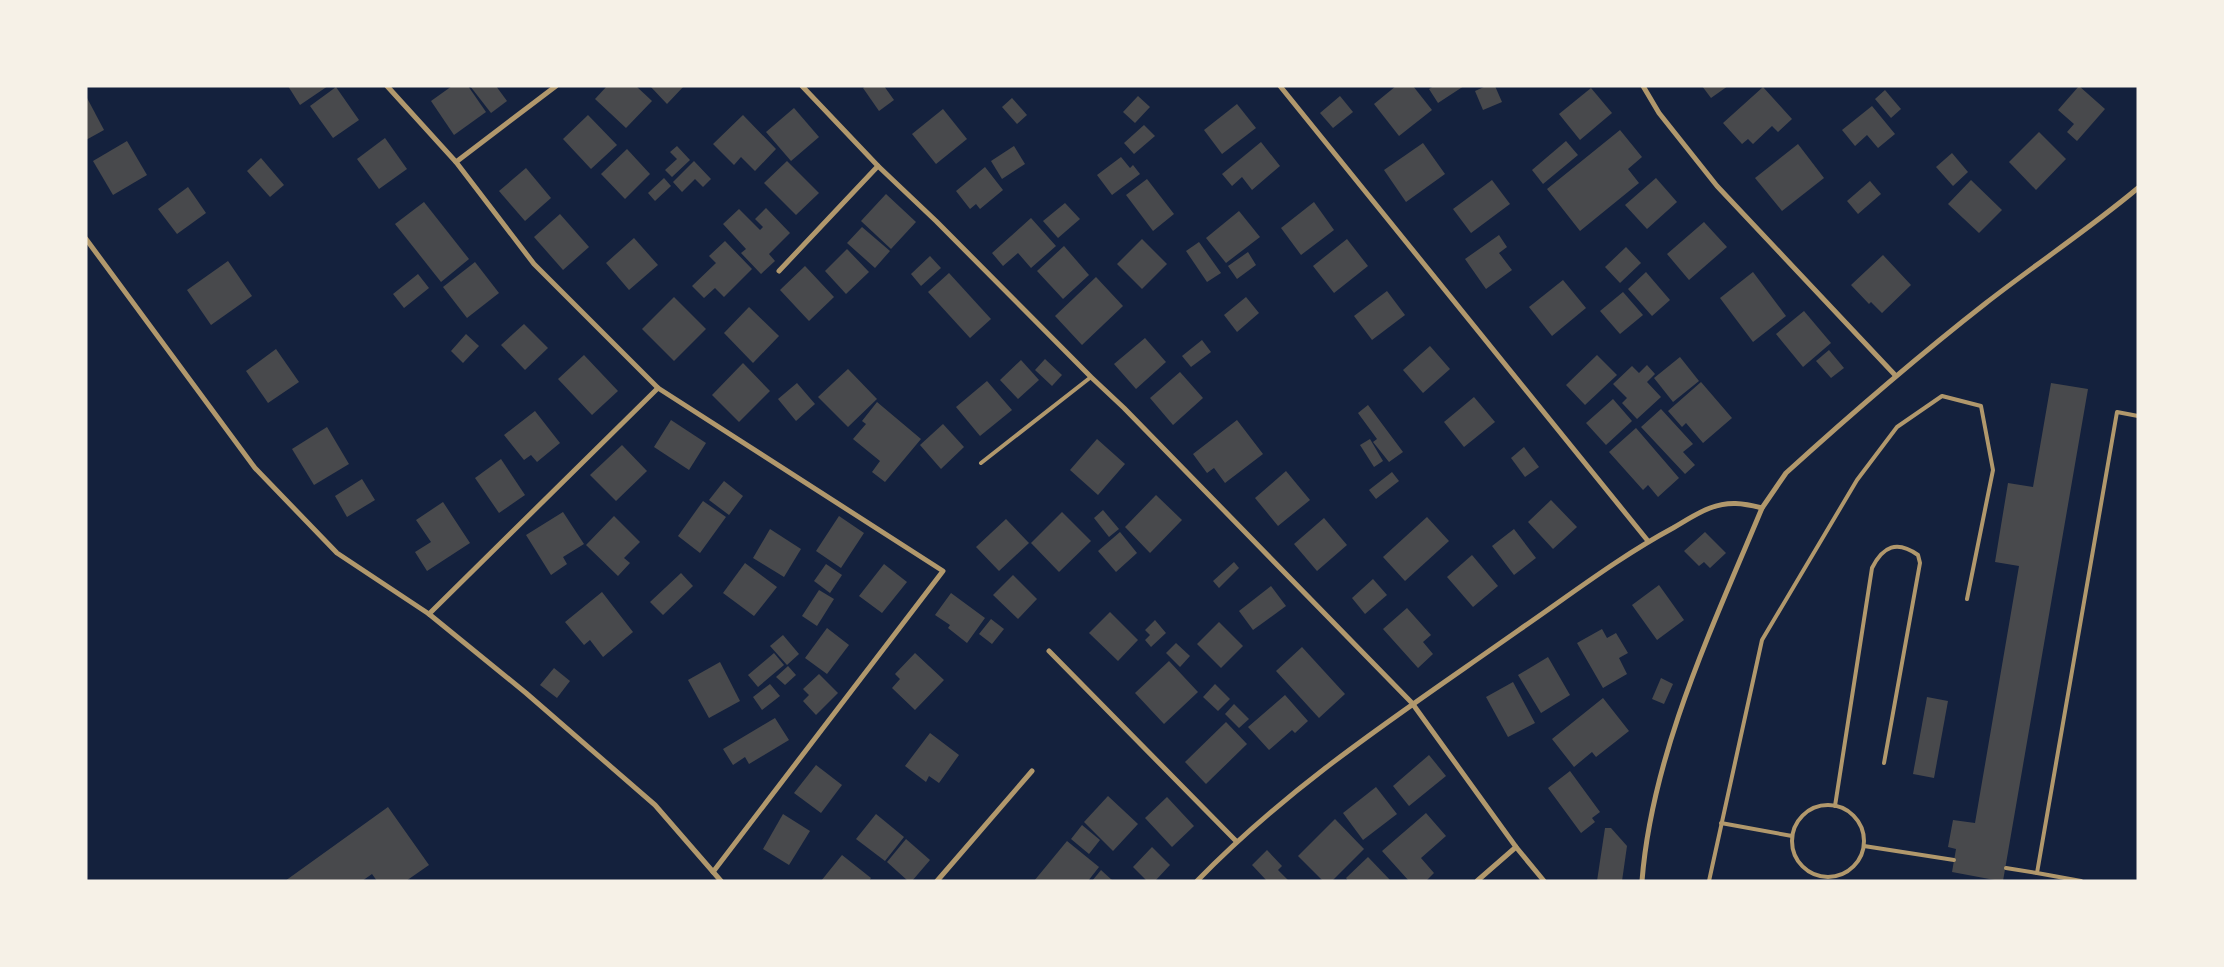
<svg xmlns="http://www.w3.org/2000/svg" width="2224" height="967" font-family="Commissioner,sans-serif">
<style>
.building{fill:#48494c}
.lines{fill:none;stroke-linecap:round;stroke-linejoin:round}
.service{stroke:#b1986c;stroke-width:4}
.minor{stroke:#b1986c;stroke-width:5}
</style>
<rect width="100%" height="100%" fill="#14213d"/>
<!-- building -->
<g class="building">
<path d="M288,86H328L300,105Z"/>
<path d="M452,86H468L486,112L454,135L431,101Z"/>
<path d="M470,86H496L507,101L491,113Z"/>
<path d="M607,86H636L652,101L626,128L595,99Z"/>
<path d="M650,86H684L667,104Z"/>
<path d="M866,86H884L894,100L879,111L863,88Z"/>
<path d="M1396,86H1413L1432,110L1399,136L1374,104Z"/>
<path d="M1434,86H1464L1438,103L1429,89Z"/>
<path d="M1486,86H1495L1502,102L1483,110L1475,91Z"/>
<path d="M1702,86H1728L1711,98Z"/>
<path d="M2079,86L2105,109L2077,141L2067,132L2074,124L2058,110Z"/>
<path d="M336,87L359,120L333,138L310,106Z"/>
<path d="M1763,87L1792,119L1778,132L1772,126L1753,144L1748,139L1742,144L1723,123Z"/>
<path d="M1591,88L1612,113L1580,140L1559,114Z"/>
<path d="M1885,90L1901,109L1891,118L1875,99Z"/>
<path d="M86,96L104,130L86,140Z"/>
<path d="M1138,96L1150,107L1135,123L1123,112Z"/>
<path d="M1340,96L1353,112L1333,128L1320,113Z"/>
<path d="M1012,98L1027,115L1017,124L1002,107Z"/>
<path d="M1237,104L1256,128L1222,154L1204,130Z"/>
<path d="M1872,106L1895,134L1878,148L1867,135L1855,146L1842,130Z"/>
<path d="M794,108L819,137L791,161L766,132Z"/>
<path d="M943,109L967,139L936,164L912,134Z"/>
<path d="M588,115L617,145L591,169L563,139Z"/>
<path d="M743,115L776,149L755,171L741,157L734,165L713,144Z"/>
<path d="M1144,125L1155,136L1134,154L1124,143Z"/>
<path d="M1620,130L1642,157L1628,169L1639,183L1580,231L1547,189Z"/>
<path d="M2039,132L2066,159L2036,190L2009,162Z"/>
<path d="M385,138L407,169L379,189L357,159Z"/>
<path d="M127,141L147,175L113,195L93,161Z"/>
<path d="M1566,141L1578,155L1543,184L1532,170Z"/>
<path d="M1261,142L1280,166L1252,190L1242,177L1232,186L1222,174Z"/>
<path d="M1423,143L1445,174L1406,202L1384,170Z"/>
<path d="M1798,144L1824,178L1782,211L1755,178Z"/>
<path d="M677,146L690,160L672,177L665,170L677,159L670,152Z"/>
<path d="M1014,146L1025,164L1002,179L991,161Z"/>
<path d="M627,149L650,174L625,199L601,174Z"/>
<path d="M1952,153L1968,172L1953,186L1936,167Z"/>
<path d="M1121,157L1130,168L1133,165L1140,174L1112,195L1097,175Z"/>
<path d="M261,158L284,185L270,197L247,171Z"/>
<path d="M694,161L711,179L703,187L695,179L682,192L673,182Z"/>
<path d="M787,161L819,193L796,215L764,183Z"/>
<path d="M985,167L1003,190L980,209L976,204L970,209L956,191Z"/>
<path d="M526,168L551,198L525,221L499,191Z"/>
<path d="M664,178L671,186L655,201L648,193Z"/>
<path d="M1656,178L1677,202L1647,229L1625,205Z"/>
<path d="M1147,179L1174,214L1153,231L1126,195Z"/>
<path d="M1492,180L1510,204L1471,233L1453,209Z"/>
<path d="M1971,180L2002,210L1979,233L1948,204Z"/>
<path d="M1870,181L1881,194L1858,214L1847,201Z"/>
<path d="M188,187L206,213L177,234L158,209Z"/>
<path d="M886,194L916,222L891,249L861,221Z"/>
<path d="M424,202L469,259L441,282L395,224Z"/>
<path d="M1314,202L1334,230L1301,255L1281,228Z"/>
<path d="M1065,203L1080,219L1058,238L1043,221Z"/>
<path d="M766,208L790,233L769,254L775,261L761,274L741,253L746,249L723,224L739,209L760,230L763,227L755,219Z"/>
<path d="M1239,211L1260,237L1226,263L1206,238Z"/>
<path d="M560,214L589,247L563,270L534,237Z"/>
<path d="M1031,218L1056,246L1031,268L1018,253L1003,266L992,253Z"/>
<path d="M1704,222L1727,247L1689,280L1667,254Z"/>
<path d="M862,227L890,251L875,268L847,243Z"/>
<path d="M1499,235L1507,247L1499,253L1512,270L1486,289L1465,259Z"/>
<path d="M634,238L658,265L629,290L606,263Z"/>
<path d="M1142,239L1167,264L1142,289L1117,264Z"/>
<path d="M1347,239L1368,266L1334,293L1313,266Z"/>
<path d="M725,241L752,269L724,297L715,288L704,298L692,286L716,263L709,256Z"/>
<path d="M1199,242L1221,273L1207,282L1186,251Z"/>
<path d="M1064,246L1089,275L1063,299L1037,271Z"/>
<path d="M1626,247L1641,263L1620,283L1605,267Z"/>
<path d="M847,249L869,272L846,294L825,271Z"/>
<path d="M1248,252L1256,265L1237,279L1228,266Z"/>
<path d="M1883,255L1911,285L1882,313L1871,302L1869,304L1851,285Z"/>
<path d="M930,256L941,268L921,286L911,274Z"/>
<path d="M228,261L252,296L211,325L187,290Z"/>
<path d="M475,262L499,293L467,318L443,287Z"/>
<path d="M805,266L834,297L809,321L780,290Z"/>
<path d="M1646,272L1670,300L1652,316L1628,289Z"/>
<path d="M1753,272L1786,316L1753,342L1720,298Z"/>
<path d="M949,273L991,319L970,338L928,292Z"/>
<path d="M418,274L429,288L404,308L393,294Z"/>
<path d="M1096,277L1123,306L1082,345L1055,316Z"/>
<path d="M1563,280L1586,308L1552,336L1529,307Z"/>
<path d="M1387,291L1405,315L1372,340L1354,316Z"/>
<path d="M1623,292L1643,315L1620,334L1600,311Z"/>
<path d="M674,297L706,329L674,361L642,329Z"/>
<path d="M1246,297L1259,313L1237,332L1224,315Z"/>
<path d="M749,307L779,336L753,363L724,333Z"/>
<path d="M1804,311L1831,343L1803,367L1776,334Z"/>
<path d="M524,324L548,348L525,370L501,345Z"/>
<path d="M466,334L479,346L463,363L451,351Z"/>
<path d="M1145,338L1166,362L1136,389L1114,364Z"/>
<path d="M1202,340L1211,352L1191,367L1182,356Z"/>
<path d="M1430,346L1450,369L1423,393L1403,370Z"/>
<path d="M276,349L299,382L268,403L246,371Z"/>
<path d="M1829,350L1844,368L1831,378L1816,361Z"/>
<path d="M584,355L618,391L592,415L558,379Z"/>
<path d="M1597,355L1617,375L1585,405L1566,385Z"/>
<path d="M1680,357L1699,381L1673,402L1654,378Z"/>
<path d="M1045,359L1062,375L1052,386L1035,370Z"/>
<path d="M1021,360L1039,380L1018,399L1000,380Z"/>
<path d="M743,363L770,391L739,422L712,395Z"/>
<path d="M1647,365L1655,374L1647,382L1661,397L1637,419L1622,403L1627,398L1613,384L1632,366L1639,373Z"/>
<path d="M848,369L877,399L848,427L818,397Z"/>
<path d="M1180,372L1203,398L1173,425L1150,398Z"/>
<path d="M987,381L1012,410L980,436L956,407Z"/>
<path d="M1701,382L1732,418L1703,443L1686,423L1682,427L1668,411Z"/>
<path d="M797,383L815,404L796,421L778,399Z"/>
<path d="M2051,383L2088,389L2003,881H2000L1952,872L1956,849L1948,847L1953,820L1975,823L2019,566L1995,562L2008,483L2033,487Z"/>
<path d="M1474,397L1495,422L1464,447L1444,422Z"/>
<path d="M1613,399L1632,421L1606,445L1586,423Z"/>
<path d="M877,402L921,439L885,482L872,472L880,461L853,439L866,424L862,421Z"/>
<path d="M1368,405L1403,452L1389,462L1373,442L1377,439L1358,413Z"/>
<path d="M1661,409L1693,444L1683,452L1695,465L1685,474L1641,427Z"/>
<path d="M535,411L560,443L537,462L531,455L524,460L504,435Z"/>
<path d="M671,420L706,443L689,470L654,447Z"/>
<path d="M1237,420L1263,454L1225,483L1214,468L1207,473L1193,454Z"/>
<path d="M943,424L964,447L941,469L920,445Z"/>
<path d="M327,427L349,464L314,485L292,449Z"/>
<path d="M1636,428L1679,478L1658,497L1648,485L1643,490L1609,452Z"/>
<path d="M1097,439L1125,464L1098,495L1070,470Z"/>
<path d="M1370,439L1383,461L1374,467L1360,445Z"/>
<path d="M622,445L647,471L616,501L590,475Z"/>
<path d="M1524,447L1539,467L1525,477L1511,458Z"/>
<path d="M501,459L525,495L499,513L475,478Z"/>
<path d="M1286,471L1310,500L1278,526L1255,498Z"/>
<path d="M1392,472L1399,481L1376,499L1369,490Z"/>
<path d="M362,479L375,500L347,517L335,496Z"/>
<path d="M724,481L743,496L729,515L709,500Z"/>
<path d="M1156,495L1182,520L1150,553L1125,527Z"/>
<path d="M1551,500L1577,527L1553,549L1528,522Z"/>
<path d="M703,501L726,517L700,553L678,536Z"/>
<path d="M443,502L470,543L427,571L415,552L431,542L416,520Z"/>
<path d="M1103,510L1119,529L1109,537L1094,518Z"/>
<path d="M563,512L584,544L563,557L567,564L551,575L526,535Z"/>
<path d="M1062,512L1091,541L1059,572L1031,543Z"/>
<path d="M614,516L640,542L624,558L630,563L618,576L586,545Z"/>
<path d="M839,516L864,533L841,568L816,551Z"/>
<path d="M1427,517L1449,541L1405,581L1383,557Z"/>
<path d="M1324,518L1347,545L1317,571L1294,544Z"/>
<path d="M1006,519L1029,543L999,571L976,547Z"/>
<path d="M770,529L801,549L784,577L753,558Z"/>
<path d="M1514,529L1536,558L1514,575L1492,546Z"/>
<path d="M1120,532L1137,553L1116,572L1098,551Z"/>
<path d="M1705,532L1726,553L1710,568L1704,562L1699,566L1684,551Z"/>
<path d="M1472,555L1498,586L1473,607L1447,577Z"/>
<path d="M1234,562L1239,568L1219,588L1213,581Z"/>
<path d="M745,563L777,587L754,616L723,593Z"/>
<path d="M826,564L842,575L830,593L814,581Z"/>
<path d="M884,564L907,582L882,613L859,596Z"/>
<path d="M681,573L693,586L663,615L650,602Z"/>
<path d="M1013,575L1037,599L1018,619L993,595Z"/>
<path d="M1373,579L1387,595L1365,614L1352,598Z"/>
<path d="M1659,585L1684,620L1657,640L1632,605Z"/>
<path d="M1271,586L1286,606L1253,630L1239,611Z"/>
<path d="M819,590L834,599L817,626L802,616Z"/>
<path d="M602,592L633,632L603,657L590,640L584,645L565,622Z"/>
<path d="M951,593L985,618L967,643L948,628L950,625L935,615Z"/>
<path d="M1407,608L1431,635L1423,642L1433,654L1418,668L1383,629Z"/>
<path d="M1110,612L1138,640L1118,661L1089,633Z"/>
<path d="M991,619L1004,629L992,644L979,634Z"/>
<path d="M1155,620L1166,633L1151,647L1145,640L1150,635L1145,630Z"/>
<path d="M1219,622L1243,646L1221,668L1197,644Z"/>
<path d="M827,628L849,645L827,674L805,658Z"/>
<path d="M1602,629L1607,638L1616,633L1628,653L1619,658L1627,674L1603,688L1577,643Z"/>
<path d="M783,635L799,654L787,665L770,646Z"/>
<path d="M1176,643L1190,656L1180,667L1166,653Z"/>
<path d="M1302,647L1345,694L1319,718L1276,671Z"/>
<path d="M774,653L784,665L758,687L748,675Z"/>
<path d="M915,653L944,680L915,710L892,688L900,679L895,674Z"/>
<path d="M1548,657L1570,695L1541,713L1518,675Z"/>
<path d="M1169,661L1198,692L1164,724L1135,693Z"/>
<path d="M720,662L740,701L709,718L688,680Z"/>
<path d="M788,666L796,675L785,685L776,677Z"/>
<path d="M554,668L570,681L557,698L540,685Z"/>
<path d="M819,674L838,693L816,715L803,701L809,695L803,689Z"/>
<path d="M1661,678L1673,684L1664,704L1652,699Z"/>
<path d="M1513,682L1535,723L1508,737L1486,697Z"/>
<path d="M770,684L780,696L762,710L753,697Z"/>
<path d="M1215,684L1230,699L1218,711L1203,697Z"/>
<path d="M1285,695L1308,721L1295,733L1292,730L1269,750L1248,727Z"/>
<path d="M1927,697L1948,701L1934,778L1913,774Z"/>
<path d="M1603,698L1629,731L1596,757L1592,752L1574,767L1552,739Z"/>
<path d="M1234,704L1249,719L1239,728L1225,714Z"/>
<path d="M775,718L789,740L749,764L745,757L733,765L723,749Z"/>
<path d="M1226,722L1247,744L1206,784L1185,762Z"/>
<path d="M930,733L959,755L939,783L929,776L926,782L905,766Z"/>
<path d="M1429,755L1446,776L1409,806L1393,786Z"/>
<path d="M816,765L842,785L821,813L794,793Z"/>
<path d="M1570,771L1600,812L1592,818L1595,822L1581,833L1548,788Z"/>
<path d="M1376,787L1397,814L1363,840L1343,813Z"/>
<path d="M1108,796L1138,824L1113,851L1084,822Z"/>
<path d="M1167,797L1194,826L1172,847L1145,818Z"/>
<path d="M388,807L429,865L406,881H377L372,874L362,881H285Z"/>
<path d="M1426,813L1446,836L1421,858L1434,873L1426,881H1409L1382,851Z"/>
<path d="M783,814L810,831L789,865L763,849Z"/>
<path d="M876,814L904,837L885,861L856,839Z"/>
<path d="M1335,819L1364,849L1332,881H1323L1298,856Z"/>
<path d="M1082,825L1100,840L1089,854L1071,839Z"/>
<path d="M1605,828H1611L1627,846L1622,881H1597Z"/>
<path d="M906,839L930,860L912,881H908L887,862Z"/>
<path d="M1067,841L1099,867L1088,881H1034Z"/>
<path d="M1152,847L1170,865L1155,881H1147L1133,867Z"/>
<path d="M1267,850L1282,866L1278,870L1289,881H1267L1252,865Z"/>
<path d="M842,855L871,878L869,881H821Z"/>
<path d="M1368,857L1391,881H1348L1346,878Z"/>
<path d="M1101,870L1113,881H1092Z"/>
</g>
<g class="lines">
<!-- service -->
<g class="service">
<path d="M981,463L1091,377"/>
<circle cx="1828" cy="841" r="36"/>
<path d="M1835,806L1872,568C1883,546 1897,540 1918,555L1920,563L1884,763"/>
<path d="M1721,823L1792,836"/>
<path d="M1864,846L1954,860"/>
<path d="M2006,868L2037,873"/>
<path d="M1709,881L1762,640L1857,480L1897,427L1942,396L1981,406L1993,470L1967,599"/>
<path d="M2081,881L2037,873L2117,412L2138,416"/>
</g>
<!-- minor -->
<g class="minor">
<path d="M387,86L456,162L534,264L658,388L943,571L713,872"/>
<path d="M802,86L878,166L936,221L1091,377L1124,408L1412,703L1516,847L1544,881"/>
<path d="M1280,86L1648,541"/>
<path d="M1643,86L1659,113L1717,186L1895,375"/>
<path d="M456,162L556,86"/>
<path d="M86,239L255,468L337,553L429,614L526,693L655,805L721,881"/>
<path d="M779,271L878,166"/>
<path d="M429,614L658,388"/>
<path d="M1049,651L1236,841"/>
<path d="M937,881L1032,771"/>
<path d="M1197,881C1293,782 1407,709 1519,630C1570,595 1619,557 1673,528C1685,521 1697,513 1710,508C1728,501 1743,503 1762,508"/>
<path d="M1477,881L1516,847"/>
<path d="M1642,881C1652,753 1713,626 1762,508L1786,473C1851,414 1917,357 1986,303C2036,264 2089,229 2138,188"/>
</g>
</g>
<!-- border -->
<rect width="2224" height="967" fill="none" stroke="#f6f1e7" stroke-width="175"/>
</svg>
